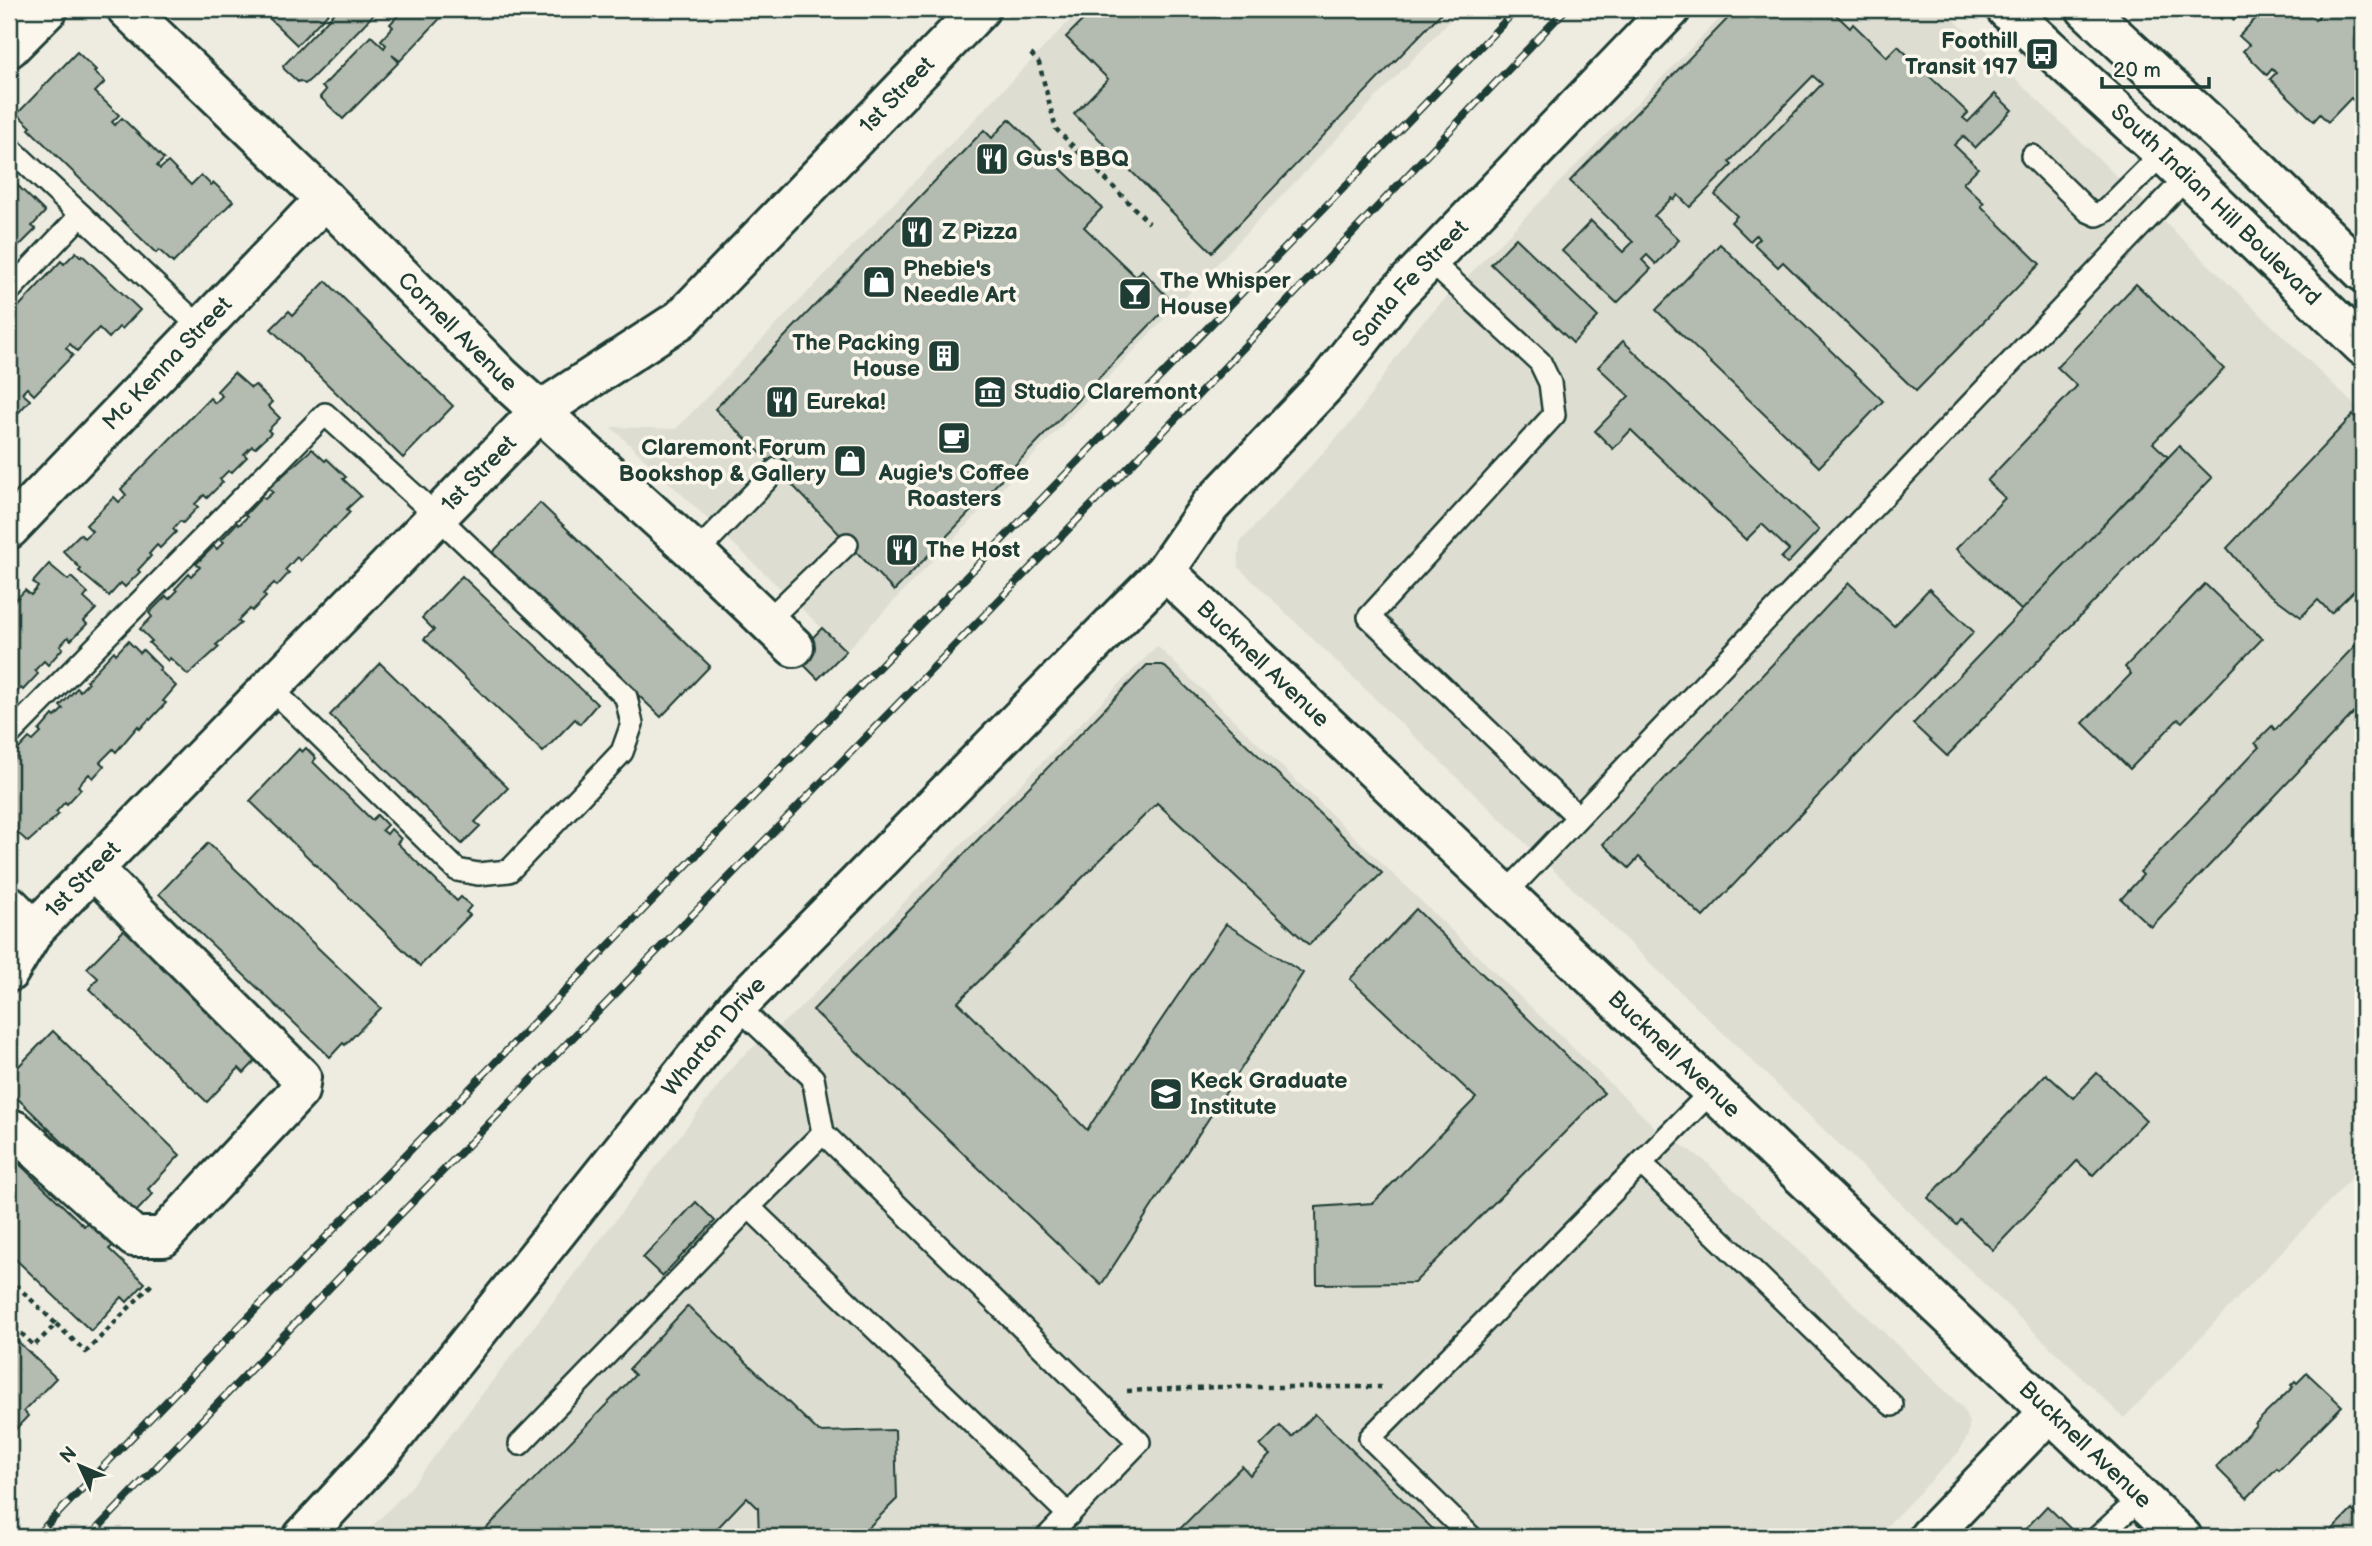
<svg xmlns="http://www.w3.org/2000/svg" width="2372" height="1546" font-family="'Balsamiq Sans',sans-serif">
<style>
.built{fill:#ddddd2}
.building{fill:#b4bbb0;stroke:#1f3d34;stroke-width:2}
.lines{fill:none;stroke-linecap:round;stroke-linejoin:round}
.lane-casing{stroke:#1f3d34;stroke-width:26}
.street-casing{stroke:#1f3d34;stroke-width:44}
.primary-casing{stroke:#1f3d34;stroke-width:44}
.path{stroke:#1f3d34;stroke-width:4.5;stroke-dasharray:5 5;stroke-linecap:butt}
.lane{stroke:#fbf7ec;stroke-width:21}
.street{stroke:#fbf7ec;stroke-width:38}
.primary{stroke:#fbf7ec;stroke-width:38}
.rail-casing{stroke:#1f3d34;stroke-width:8}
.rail{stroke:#fbf7ec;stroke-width:5;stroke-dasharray:16;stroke-linecap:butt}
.labels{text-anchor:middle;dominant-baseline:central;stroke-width:7;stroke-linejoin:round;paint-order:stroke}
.poi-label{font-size:23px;font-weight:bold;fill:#1f3d34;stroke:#fbf7ec;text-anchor:start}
.street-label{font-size:23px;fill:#1f3d34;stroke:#fbf7ec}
</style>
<rect width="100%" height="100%" fill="#eeece1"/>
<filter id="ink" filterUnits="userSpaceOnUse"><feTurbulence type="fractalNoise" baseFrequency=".0143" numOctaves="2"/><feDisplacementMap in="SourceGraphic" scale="14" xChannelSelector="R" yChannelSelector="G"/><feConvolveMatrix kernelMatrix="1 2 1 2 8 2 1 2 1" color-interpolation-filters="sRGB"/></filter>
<g filter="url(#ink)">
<!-- built -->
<g class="built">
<path d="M1081,9H1461L846,651L611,427L676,429Z"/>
<path d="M1729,9H1943L2363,413V1166L2124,1418L1238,567L1240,542L1355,418L1414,331Z"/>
<path d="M1157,646L1656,1128L1704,1160L1963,1408L1969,1423L1968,1435L1959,1452L1876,1537H362L411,1487L738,1060L798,1010Z"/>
</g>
<!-- building -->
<g class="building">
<path d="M274,9H332L297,45L267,16Z"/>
<path d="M338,9H379L312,78L305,84L300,81L298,82L284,69L283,66Z"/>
<path d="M404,9H449L400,61L392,55L399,62L343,119L320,97L326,90L322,87L371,36L384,48L386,45L381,40L393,27L390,24Z"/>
<path d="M1094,9H1445L1212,252L1074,114L1108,79L1066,37Z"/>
<path d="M1737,9H1830L1850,28L1853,24L1887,57L1898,46L1968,113L1963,118L1968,122L1995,94L2012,110L1975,148L1963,136L1954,145L1978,168L1963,183L1984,203L1981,206L2040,264L1916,391L1783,262L1778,267L1754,244L1759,239L1756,235L1750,241L1731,222L1737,216L1715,195L1822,84L1813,76L1729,162L1732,165L1690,207L1678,195L1674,200L1672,198L1654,216L1679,240L1656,264L1647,255L1642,260L1651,269L1617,303L1562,251L1591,221L1623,252L1633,242L1570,181Z"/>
<path d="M2210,9H2244L2234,20L2227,13L2221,19Z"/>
<path d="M2258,9H2304L2315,20L2319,16L2314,9H2363V107L2362,109L2351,98L2328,122L2320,114L2314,121L2270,79L2276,73L2272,69L2267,75L2243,51L2249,45L2239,36L2262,12Z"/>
<path d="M77,52L96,70L94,72L105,82L95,92L119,115L112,122L115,125L122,118L164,159L157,166L160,169L168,162L191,185L201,175L211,185L214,183L233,201L173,263L159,250L156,253L29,129L31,127L17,114Z"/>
<path d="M1009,119L1102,208L1084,227L1136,277L1142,270L1172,302L894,591L777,469L715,409L984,130L992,138Z"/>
<path d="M9,177L45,212L32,226L36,229L20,245L18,243L9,252Z"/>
<path d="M1516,238L1598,317L1573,343L1491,264Z"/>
<path d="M1720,244L1883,401L1819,467L1656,310Z"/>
<path d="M76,252L81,257L82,255L140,310L122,329L119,327L109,338L99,328L77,351L70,344L66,348L73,355L34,395L27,388L22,393L30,400L9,423V317L61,261L64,264Z"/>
<path d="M326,281L453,406L403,458L271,329L289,311L293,315Z"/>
<path d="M2136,284L2224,369L2153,443L2168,457L2022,611L1956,549L2005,498L1987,481L2077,386L2057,367Z"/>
<path d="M1623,341L1819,530L1787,564L1781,558L1789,550L1762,524L1746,540L1631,430L1613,449L1595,431L1629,396L1598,367Z"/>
<path d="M234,373L251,388L255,385L272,402L268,406L280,418L268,430L271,433L255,448L252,446L244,454L247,457L231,473L228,471L220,479L223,482L207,498L204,495L195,504L198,507L183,523L180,521L173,529L176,532L160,548L157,545L149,554L151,556L138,570L140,572L125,587L121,583L109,596L79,571L81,569L63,551L80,534L84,538L92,531L86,525L114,497L119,502L126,495L121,489L210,398L215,403L222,396L217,391Z"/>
<path d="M2353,415L2363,424V582L2331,613L2318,600L2301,617L2260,587L2227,548Z"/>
<path d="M2179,446L2212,478L1947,756L1913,724Z"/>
<path d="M312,449L325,461L327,459L346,477L343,479L361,496L347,509L350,512L335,528L334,527L325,536L323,535L300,561L297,557L285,570L289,573L277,586L274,583L263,594L266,597L252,611L250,609L238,621L241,623L216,645L219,647L188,675L170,658L168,661L149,643L152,641L140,629L152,617L149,613L166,596L169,599L177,591L175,589L189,574L191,576L200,567L196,564L214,546L217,549L224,542L221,540L237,523L239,525L247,517L245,515L262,497L265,499L273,492L269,488Z"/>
<path d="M540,503L710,666L661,717L491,554Z"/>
<path d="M49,564L68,580L71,577L88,593L84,598L96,609L84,621L87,624L71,640L68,637L60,646L63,648L48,665L44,661L35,670L38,674L23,690L21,688L12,696L15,699L9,706V607L25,590L31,595L38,587L33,582Z"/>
<path d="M462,576L597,704L580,724L575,719L543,752L424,639L434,630L422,618Z"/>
<path d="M1849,583L1894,626L1929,589L1974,632L1703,917L1639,857L1629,868L1603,844Z"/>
<path d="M2205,584L2262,639L2182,722L2178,719L2130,769L2083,723L2131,674L2125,667Z"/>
<path d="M822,628L846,651L818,679L795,656Z"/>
<path d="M2363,637V703L2151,927L2121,899L2143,875L2140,872L2259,747L2255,743L2272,726L2275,730Z"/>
<path d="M128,641L140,653L143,650L161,668L159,670L176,686L163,701L166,703L150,720L149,719L140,729L138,726L116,752L113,749L100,762L104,766L93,778L89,774L78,786L81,789L67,804L65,802L56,812L59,814L28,842L10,826L9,827V766L16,758L13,755L29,738L33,741L41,733L39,731L53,715L55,717L63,709L60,706L77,688L80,691L88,683L86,681L114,651L116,654Z"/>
<path d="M380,663L508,788L475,822L480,826L462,844L330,715Z"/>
<path d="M1147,665H1163L1382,873L1309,945L1157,803L958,1002L1087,1130L1226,924L1303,973L1101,1285L813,1010Z"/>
<path d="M306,748L316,758L313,762L372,820L377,815L387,825L382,830L387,834L391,829L401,839L397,843L457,901L461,897L471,906L466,912L470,915L420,966L250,801L299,749L302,752Z"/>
<path d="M208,843L381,1008L345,1045L343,1043L330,1057L159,894Z"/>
<path d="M1416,909L1604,1093L1414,1283L1317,1284L1316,1207L1373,1203L1476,1098L1350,979Z"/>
<path d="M129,925L262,1054L244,1073L239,1068L207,1102L89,989L98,978L87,968Z"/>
<path d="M53,1031L180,1155L148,1189L153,1194L135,1213L9,1090V1076Z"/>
<path d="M2097,1073L2146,1120L2093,1175L2077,1161L1993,1250L1961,1220L1957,1225L1928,1198L2046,1074L2073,1098Z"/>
<path d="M11,1156L84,1226L89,1221L114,1245L109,1249L145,1283L127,1302L122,1297L91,1331L9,1253V1159Z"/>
<path d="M696,1202L715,1221L662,1276L643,1258Z"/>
<path d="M688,1306L819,1432L895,1430L897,1499L859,1537H759L758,1508L747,1497L709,1537H467L474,1530L480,1535L635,1375L629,1369Z"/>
<path d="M9,1333L56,1378L24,1411L28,1416L11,1434L9,1432Z"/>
<path d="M2307,1373L2342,1406L2279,1470L2277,1468L2247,1498L2216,1467L2256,1425L2255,1424L2293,1387L2291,1385L2295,1381L2297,1383Z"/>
<path d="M1315,1414L1441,1537H1172L1242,1466L1250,1475L1270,1455L1260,1446L1280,1426L1292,1437Z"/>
<path d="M2047,1506L2075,1533L2072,1537H2018Z"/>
<path d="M2352,1510L2363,1522V1537H2325Z"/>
</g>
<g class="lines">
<defs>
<g id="lane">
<path d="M12,150L201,328"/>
<path d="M2032,156L2088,211L2097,215L2105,211L2163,153"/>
<path d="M1429,260L1540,362L1550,383L1554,415L1369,617L1577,816"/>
<path d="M9,291L81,215"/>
<path d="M696,553L777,469"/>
<path d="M767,621L847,544"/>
<path d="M9,735L325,414L437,516L626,697L632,724L622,752L509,871L478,874L457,870L271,688"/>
<path d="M1505,894L2187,177"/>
<path d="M737,1006L813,1078L823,1133L1139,1442L1047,1537"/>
<path d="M823,1133L749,1207L1069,1515"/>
<path d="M1641,1163L1892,1405"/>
<path d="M520,1444L749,1207"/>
<path d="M1471,1537L1370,1438L1712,1091"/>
<path d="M2098,1537L2141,1498"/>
</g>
<g id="street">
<path id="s1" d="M127,9L325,199L501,376L696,553L794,647"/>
<path d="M9,48L48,9"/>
<path id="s2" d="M9,529L325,199"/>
<path id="s3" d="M1165,571L2182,1537"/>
<path d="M9,905L34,930"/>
<path id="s4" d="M9,972L34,930L540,411L681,319L980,9"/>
<path d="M9,1128L16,1131L134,1237H163L299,1091L301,1077L94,870"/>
<path id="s5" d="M303,1537L383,1450L737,1006L1165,571L1210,506L1328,382L1396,295L1671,9"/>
<path d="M1929,1537L2050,1411"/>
</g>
<g id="primary">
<path id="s6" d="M2006,9L2163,153L2363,346"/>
<path d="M2086,9L2259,170L2363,272"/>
</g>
</defs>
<!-- lane casing -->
<use href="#lane" class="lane-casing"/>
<!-- street casing -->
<use href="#street" class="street-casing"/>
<!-- primary casing -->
<use href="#primary" class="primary-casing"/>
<!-- path -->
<g class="path">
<path d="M1031,54L1039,63L1056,129L1149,223"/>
<path d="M9,1278L56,1324L34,1346L9,1321"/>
<path d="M56,1324L86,1352L152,1284"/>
<path d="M1127,1391L1216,1387H1381"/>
</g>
<!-- lane -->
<use href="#lane" class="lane"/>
<!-- street -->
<use href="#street" class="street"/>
<!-- primary -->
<use href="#primary" class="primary"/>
<defs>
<g id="rail">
<path d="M35,1537L1517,9"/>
<path d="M89,1537L395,1220L1160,435L1566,9"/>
</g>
</defs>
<!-- rail casing -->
<use href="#rail" class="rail-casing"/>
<!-- rail -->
<use href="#rail" class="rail"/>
</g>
</g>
<!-- icons -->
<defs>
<symbol id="bus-square" viewBox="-11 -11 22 22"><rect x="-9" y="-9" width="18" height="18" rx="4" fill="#1f3d34" stroke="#fbf7ec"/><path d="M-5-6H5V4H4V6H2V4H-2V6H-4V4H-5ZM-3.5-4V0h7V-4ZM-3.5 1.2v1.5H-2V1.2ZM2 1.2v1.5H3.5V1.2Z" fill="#fff"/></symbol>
<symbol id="restaurant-square" viewBox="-11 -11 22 22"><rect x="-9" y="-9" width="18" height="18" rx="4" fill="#1f3d34" stroke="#fbf7ec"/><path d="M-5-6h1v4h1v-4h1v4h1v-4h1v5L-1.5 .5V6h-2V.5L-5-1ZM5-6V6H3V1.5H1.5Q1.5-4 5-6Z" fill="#fff"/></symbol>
<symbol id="shop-square" viewBox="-11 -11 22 22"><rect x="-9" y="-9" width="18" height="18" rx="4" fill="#1f3d34" stroke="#fbf7ec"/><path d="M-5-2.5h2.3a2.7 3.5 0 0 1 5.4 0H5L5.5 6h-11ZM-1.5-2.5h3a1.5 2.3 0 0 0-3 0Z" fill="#fff"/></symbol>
<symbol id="bar-square" viewBox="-11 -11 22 22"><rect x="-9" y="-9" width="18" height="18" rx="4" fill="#1f3d34" stroke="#fbf7ec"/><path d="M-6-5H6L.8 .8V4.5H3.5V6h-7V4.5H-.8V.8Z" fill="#fff"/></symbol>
<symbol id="building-square" viewBox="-11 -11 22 22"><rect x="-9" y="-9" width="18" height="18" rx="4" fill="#1f3d34" stroke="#fbf7ec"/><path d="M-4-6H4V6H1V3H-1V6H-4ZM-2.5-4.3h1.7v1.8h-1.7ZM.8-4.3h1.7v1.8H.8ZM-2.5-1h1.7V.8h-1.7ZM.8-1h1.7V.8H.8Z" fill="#fff"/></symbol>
<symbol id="museum-square" viewBox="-11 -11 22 22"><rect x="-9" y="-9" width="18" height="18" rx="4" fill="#1f3d34" stroke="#fbf7ec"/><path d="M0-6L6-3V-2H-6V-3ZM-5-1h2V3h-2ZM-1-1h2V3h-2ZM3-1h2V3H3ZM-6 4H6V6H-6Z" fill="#fff"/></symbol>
<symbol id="cafe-square" viewBox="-11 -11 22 22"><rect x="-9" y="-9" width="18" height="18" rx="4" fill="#1f3d34" stroke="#fbf7ec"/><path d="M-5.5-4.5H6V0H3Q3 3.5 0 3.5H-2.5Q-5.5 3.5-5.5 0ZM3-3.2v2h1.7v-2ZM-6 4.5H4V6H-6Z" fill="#fff"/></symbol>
<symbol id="university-square" viewBox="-11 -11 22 22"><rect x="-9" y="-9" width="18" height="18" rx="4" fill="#1f3d34" stroke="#fbf7ec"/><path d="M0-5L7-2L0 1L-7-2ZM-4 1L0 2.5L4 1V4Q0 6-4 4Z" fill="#fff"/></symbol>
</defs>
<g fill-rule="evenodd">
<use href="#bus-square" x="2023" y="35" width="38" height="38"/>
<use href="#restaurant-square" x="973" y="140" width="38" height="38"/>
<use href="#restaurant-square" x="898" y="213" width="38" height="38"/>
<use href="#shop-square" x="860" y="263" width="38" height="38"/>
<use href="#bar-square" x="1116" y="275" width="38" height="38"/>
<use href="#building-square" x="925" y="337" width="38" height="38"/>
<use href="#museum-square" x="971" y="373" width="38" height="38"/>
<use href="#restaurant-square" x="763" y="383" width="38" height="38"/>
<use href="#cafe-square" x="935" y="419" width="38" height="38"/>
<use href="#shop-square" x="831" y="442" width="38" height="38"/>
<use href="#restaurant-square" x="883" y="531" width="38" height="38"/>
<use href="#university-square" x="1147" y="1075" width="38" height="38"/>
</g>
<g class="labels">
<!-- poi labels -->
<g class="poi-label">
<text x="2018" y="41" text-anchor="end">Foothill<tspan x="2018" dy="26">Transit 197</tspan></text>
<text x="1016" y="159">Gus's BBQ</text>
<text x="942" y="232">Z Pizza</text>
<text x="903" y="269">Phebie's<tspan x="903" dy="26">Needle Art</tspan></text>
<text x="1160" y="281">The Whisper<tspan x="1160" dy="26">House</tspan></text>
<text x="920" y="343" text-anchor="end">The Packing<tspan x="920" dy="26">House</tspan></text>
<text x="1014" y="392">Studio Claremont</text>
<text x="806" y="402">Eureka!</text>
<text x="826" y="448" text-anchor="end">Claremont Forum<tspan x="826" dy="26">Bookshop &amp; Gallery</tspan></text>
<text x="954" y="473" text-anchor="middle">Augie's Coffee<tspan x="954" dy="26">Roasters</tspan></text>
<text x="926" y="550">The Host</text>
<text x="1190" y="1081">Keck Graduate<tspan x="1190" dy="26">Institute</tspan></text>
</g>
<!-- street labels -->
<g class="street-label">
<text stroke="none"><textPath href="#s4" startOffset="1253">1st Street</textPath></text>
<text stroke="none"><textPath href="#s6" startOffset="287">South Indian Hill Boulevard</textPath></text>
<text stroke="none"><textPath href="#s5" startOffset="1675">Santa Fe Street</textPath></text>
<text stroke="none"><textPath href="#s1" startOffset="462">Cornell Avenue</textPath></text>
<text stroke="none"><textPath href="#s2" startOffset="229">Mc Kenna Street</textPath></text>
<text stroke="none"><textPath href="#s4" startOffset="686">1st Street</textPath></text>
<text stroke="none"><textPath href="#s3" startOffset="135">Bucknell Avenue</textPath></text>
<text stroke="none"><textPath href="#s4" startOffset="119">1st Street</textPath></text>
<text stroke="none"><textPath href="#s5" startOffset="648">Wharton Drive</textPath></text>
<text stroke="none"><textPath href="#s3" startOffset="702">Bucknell Avenue</textPath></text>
<text stroke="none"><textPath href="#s3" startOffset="1269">Bucknell Avenue</textPath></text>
</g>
</g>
<!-- margin -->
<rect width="2372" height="1546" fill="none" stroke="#fbf7ec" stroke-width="35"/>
<rect x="18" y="18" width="2337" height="1511" fill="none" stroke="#1f3d34" stroke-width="2.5" filter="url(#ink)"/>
<!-- north arrow -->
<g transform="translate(80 1466) rotate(314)" stroke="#fbf7ec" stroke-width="5" paint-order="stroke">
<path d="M0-5L12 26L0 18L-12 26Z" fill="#1f3d34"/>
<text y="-10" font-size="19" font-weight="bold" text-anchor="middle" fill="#1f3d34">N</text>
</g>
<!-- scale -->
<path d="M2102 77v10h107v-10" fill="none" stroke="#1f3d34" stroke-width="3.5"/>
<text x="2113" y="77" font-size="21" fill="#1f3d34" stroke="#fbf7ec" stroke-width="5" paint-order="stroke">20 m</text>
</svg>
